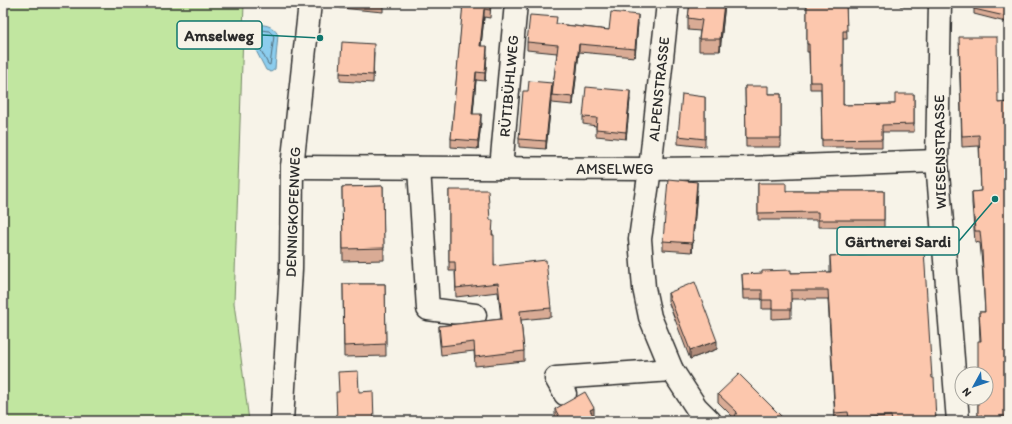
<svg xmlns="http://www.w3.org/2000/svg" width="1012" height="424" font-family="Itim,sans-serif">
<style>
.green{fill:#c1e6a0;stroke:#768866}
.water{fill:#8ccdee;stroke:#658ca0}
.lines{fill:none;stroke-linecap:round;stroke-linejoin:round}
.shore{stroke:#526c79;stroke-width:1}
.minor-casing{stroke:#2b2b2b;stroke-width:25}
.tertiary-casing{stroke:#2b2b2b;stroke-width:25}
.minor{stroke:#f7f3e8;stroke-width:22}
.tertiary{stroke:#f7f3e8;stroke-width:22}
.wall{fill:#d9ab95;stroke:#2b2b2b}
.shaded-wall{fill:#b08b79;stroke:#2b2b2b}
.building{fill:#fcc7ad;stroke:#2b2b2b}
.labels{text-anchor:middle;dominant-baseline:central;stroke-width:3;stroke-linejoin:round;paint-order:stroke}
.street-label{font-size:15px;fill:#2b2b2b;stroke:#f7f3e8}
.leader{fill:none;stroke:#0f766e;stroke-width:1.5}
.callout-dot{fill:#0f766e;stroke:#f7f3e8;stroke-width:1.5}
.callout{fill:#f7f3e8;stroke:#0f766e;stroke-width:1.5}
.callout-label{font-size:16px;text-anchor:middle;font-weight:bold;fill:#2b2b2b}
</style>
<rect width="100%" height="100%" fill="#f7f3e8"/>
<filter id="ink" filterUnits="userSpaceOnUse"><feTurbulence type="fractalNoise" baseFrequency=".025" numOctaves="2"/><feDisplacementMap in="SourceGraphic" scale="8" xChannelSelector="R" yChannelSelector="G"/><feConvolveMatrix kernelMatrix="1 2 1 2 8 2 1 2 1" color-interpolation-filters="sRGB"/></filter>
<g filter="url(#ink)">
<!-- green -->
<path class="green" d="M3,3H244L234,303L249,421H3Z"/>
<!-- water -->
<path class="water" d="M254,25C264,24 273,25 278,35L275,69L271,72L266,70L248,35Z"/>
<g class="lines">
<!-- shore -->
<path class="shore" d="M255,29L269,31L274,36L270,65L268,64L253,35Z"/>
<defs>
<g id="minor">
<path d="M668,3L650,169L640,239L644,288L650,317L672,370L696,407L710,421"/>
<path d="M940,3L937,161L958,421"/>
<path d="M292,167L650,169L747,168L937,161"/>
<path d="M419,168L428,309L475,315"/>
<path d="M501,168L516,3"/>
<path d="M565,394L556,378L672,370"/>
</g>
<path id="tertiary" d="M282,421L291,269L292,167L310,3"/>
</defs>
<!-- minor casing -->
<use href="#minor" class="minor-casing"/>
<!-- tertiary casing -->
<use href="#tertiary" class="tertiary-casing"/>
<!-- minor -->
<use href="#minor" class="minor"/>
<!-- tertiary -->
<use href="#tertiary" class="tertiary"/>
</g>
<!-- wall -->
<g class="wall">
<path d="M340,3H383V12L340,8Z"/>
<path d="M444,3H491L490,18L484,17L481,46L487,54L485,81L476,80L473,114L481,122L478,149L451,147V139L463,8L444,6Z"/>
<path d="M690,3H725L720,51H699V39L700,31L688,30V18Z"/>
<path d="M807,3H846L847,39H843V105L895,104L914,94V132H882V147H822L821,89H810L809,52H807Z"/>
<path d="M900,3H921L920,7L900,6Z"/>
<path d="M974,3H1009V23L974,14Z"/>
<path d="M638,23L635,57L579,52L573,105L552,103V95L557,53L527,50V42L557,24L609,30Z"/>
<path d="M959,48L998,103L1009,102V242H1008L1009,250V421H978V398L980,341L979,312H985L982,263L980,243L975,242L972,203V192L981,191L979,146L962,147Z"/>
<path d="M374,52L373,83L340,81V73Z"/>
<path d="M745,86L768,94H781V147H746Z"/>
<path d="M528,91L552,92L546,149L519,147V139Z"/>
<path d="M705,97V147L678,144V136Z"/>
<path d="M630,99L626,139L596,136V126L583,124V117Z"/>
<path d="M758,183L786,191H884V228L818,227V220H758Z"/>
<path d="M383,186L384,260L343,261L342,187Z"/>
<path d="M449,190L490,220L493,235L494,266L551,308V317L521,320L524,351V361L475,366L474,351L441,355L439,335V326L501,319L498,292L456,297L455,271H449Z"/>
<path d="M697,190L692,252L663,250V241Z"/>
<path d="M895,235L919,250L936,421H835L828,299H791V318L772,319V309H762V299H743L742,274L830,272V256L895,252Z"/>
<path d="M343,284H385L386,356L344,357Z"/>
<path d="M668,293L717,349L690,359L668,301Z"/>
<path d="M718,394L782,421H733L734,418L718,402Z"/>
<path d="M555,409L594,416L596,421H557L555,418Z"/>
</g>
<!-- shaded-wall -->
<g class="shaded-wall">
<path d="M724,3H725L720,51V39Z"/>
<path d="M484,9V17L480,54V46Z"/>
<path d="M638,15V23L635,57V49Z"/>
<path d="M579,44V52L573,105V97Z"/>
<path d="M487,46V54L485,81V73Z"/>
<path d="M476,72V80L472,122V114Z"/>
<path d="M552,83V92L546,149V141Z"/>
<path d="M630,91V99L626,139V132Z"/>
<path d="M481,114V122L478,149V141Z"/>
<path d="M697,182V190L692,252V243Z"/>
<path d="M717,341V349L690,359V350Z"/>
<path d="M594,408V416L590,419V410Z"/>
<path d="M782,417V421H778Z"/>
</g>
<!-- building -->
<g class="building">
<path d="M463,3H490V10L484,9L480,46H487L485,73L476,72L472,114H481L478,141L451,139Z"/>
<path d="M690,3H724L720,39H699L702,20L688,18Z"/>
<path d="M807,3H846L847,31H843V105L895,104V94H914V124L882,125V139L822,140L821,82H810L809,44H807Z"/>
<path d="M974,3H1009V17L974,9Z"/>
<path d="M611,12L638,15L635,49L579,44L573,97L552,95L558,45L527,42L530,15L557,17L556,24L609,30Z"/>
<path d="M959,37H997L998,103L1009,102V231H1007L1009,250V416H1000V421H982V415L978,416V398H986V374H978V341H981L979,312H985L982,251L980,231H975L972,192L981,191L979,135L962,136Z"/>
<path d="M342,42L374,44L373,75L340,73Z"/>
<path d="M529,81L552,83L546,141L519,139L523,91H528Z"/>
<path d="M745,86H768V94H781V138H746Z"/>
<path d="M586,87L630,91L626,132L596,129L597,118L583,117Z"/>
<path d="M682,94L705,97V139L678,136Z"/>
<path d="M668,179L697,182L692,243L663,241Z"/>
<path d="M758,183H786V191H884V220H818V212L758,213Z"/>
<path d="M383,186L384,248L343,249L342,187Z"/>
<path d="M449,190H488L490,220H493L492,235H494V266L546,260L551,308L520,311L524,351L475,357L474,342L441,346L439,326L502,319L498,283L456,288L455,262H449Z"/>
<path d="M918,234L919,250H924L932,378H934L936,421H892L891,416L849,418L848,412L835,413L828,290H791V309H772V300H762V290H743L742,274L762,273V271L791,270V273L831,272L830,256L896,252L895,235Z"/>
<path d="M695,282L717,341L690,350L668,293Z"/>
<path d="M343,284H385L386,344L344,346Z"/>
<path d="M358,371L359,392L373,391L374,421H337L336,392H339L338,372Z"/>
<path d="M739,374L782,417L778,421H745L744,419L733,421L737,412L718,394Z"/>
<path d="M585,392L594,408L590,410L596,421H558V420L560,418L555,409Z"/>
</g>
</g>
<g class="labels">
<!-- street labels -->
<g class="street-label">
<text transform="translate(509 86) rotate(-85)">RÜTIBÜHLWEG</text>
<text transform="translate(659 89) rotate(-84)">ALPENSTRASSE</text>
<text transform="translate(940 152) rotate(-91)">WIESENSTRASSE</text>
<text x="615" y="169">AMSELWEG</text>
<text transform="translate(293 212) rotate(-88)">DENNIGKOFENWEG</text>
</g>
</g>
<!-- callouts -->
<path class="leader" d="M320 38L262 35M995 199L959 241"/>
<g class="callout-dot">
<circle cx="320" cy="38" r="4"/>
<circle cx="995" cy="199" r="4"/>
</g>
<g class="callout">
<rect x="177" y="21" width="85" height="28" rx="4"/>
<rect x="837" y="227" width="122" height="28" rx="4"/>
</g>
<g class="callout-label">
<text x="219" y="41">Amselweg</text>
<text x="898" y="247">Gärtnerei Sardi</text>
</g>
<!-- margin -->
<rect width="1012" height="424" fill="none" stroke="#f7f3e8" stroke-width="16"/>
<rect x="8" y="8" width="996" height="408" fill="none" stroke="#2b2b2b" stroke-width="1.5" filter="url(#ink)"/>
<!-- north arrow -->
<g transform="translate(974 386) rotate(230)"><circle r="19" fill="#f7f3e8" stroke="#a5a39c"/>
<path d="M0-3L7 15L0 10L-7 15Z" fill="#1f6fb2"/>
<text y="-6" font-size="11" font-weight="bold" text-anchor="middle" fill="#2b2b2b">N</text>
</g>
</svg>
